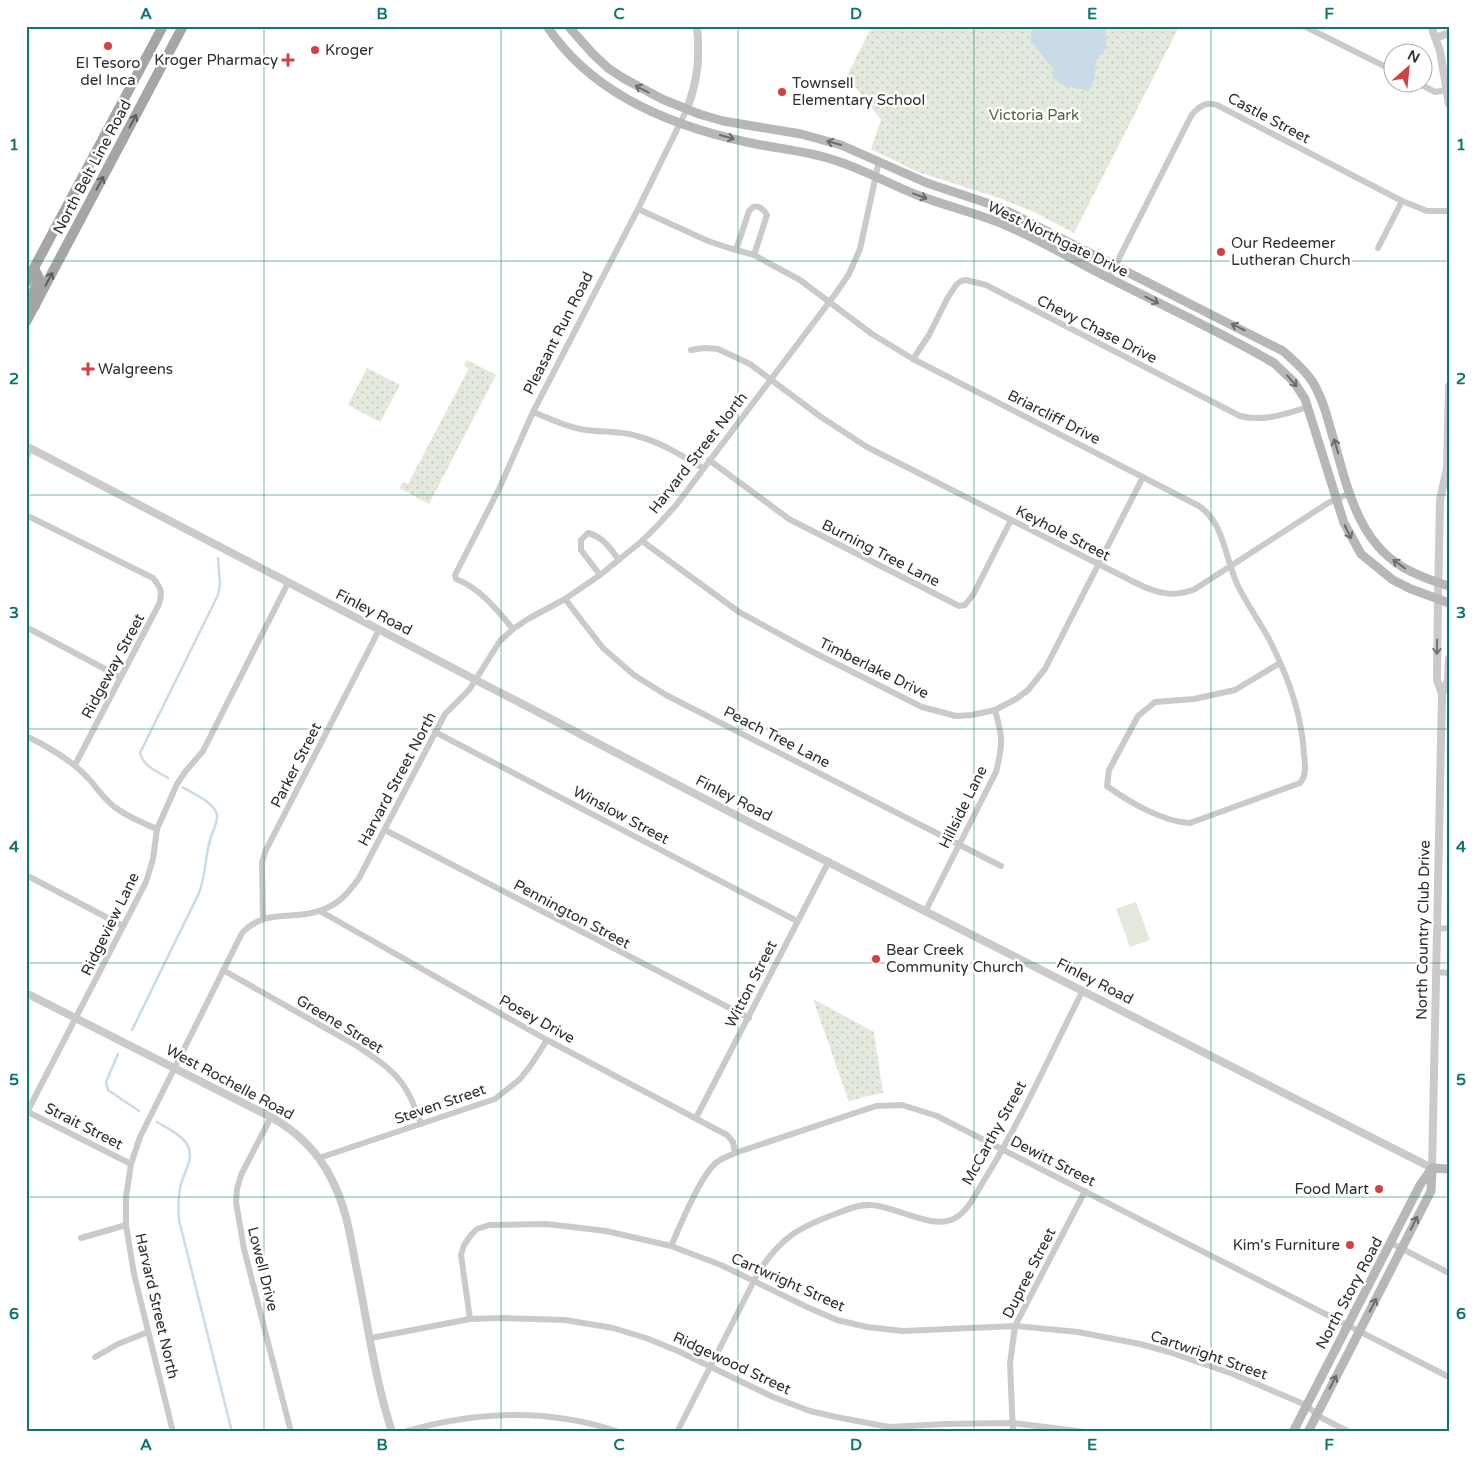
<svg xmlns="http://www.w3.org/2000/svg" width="1475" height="1458" font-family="'Varela Round',sans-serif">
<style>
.green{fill:url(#green-dots)}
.pitch{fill:#e3e9dc}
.water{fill:#cadbe8}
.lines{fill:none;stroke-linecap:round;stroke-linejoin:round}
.stream{stroke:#cadbe8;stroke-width:2.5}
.minor{stroke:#cacaca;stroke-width:6}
.tertiary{stroke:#cacaca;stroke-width:8}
.secondary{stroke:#b7b7b7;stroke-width:9}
.primary{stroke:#a5a5a5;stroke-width:10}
.oneway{stroke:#6b6b6b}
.oneway2{stroke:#5d5d5d}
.oneway3{stroke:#747474}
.grid{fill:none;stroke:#0f766e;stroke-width:1;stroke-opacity:0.55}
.poi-dot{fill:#d34145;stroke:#fff;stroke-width:2}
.labels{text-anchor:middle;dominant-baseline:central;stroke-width:5;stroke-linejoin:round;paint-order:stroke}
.poi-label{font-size:15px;fill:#2d2d2d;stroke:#fff;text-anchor:start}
.park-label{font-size:15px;fill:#4f643f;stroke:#fff}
.street-label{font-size:15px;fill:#2d2d2d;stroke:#fff}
.neatline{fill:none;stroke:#0f766e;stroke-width:2}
.grid-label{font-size:16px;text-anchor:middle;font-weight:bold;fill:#0f766e}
</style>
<defs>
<pattern id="green-dots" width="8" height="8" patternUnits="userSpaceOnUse" patternTransform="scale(1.25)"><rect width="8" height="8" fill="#e3e9dc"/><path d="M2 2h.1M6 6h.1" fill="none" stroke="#c3c8bd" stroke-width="1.8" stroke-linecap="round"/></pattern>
</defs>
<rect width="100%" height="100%" fill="#fff"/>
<!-- green -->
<g class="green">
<path d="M872,26H1172L1178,29L1074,233L1034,212L999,198L918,172L871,149L881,120L847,76Z"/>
<path d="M467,360L496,375L429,504L399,488L403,482L408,484L469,368L464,365Z"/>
<path d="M367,368L400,385L380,422L348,405Z"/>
<path d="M813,999L874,1032L883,1093L863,1097L849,1102Z"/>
</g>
<!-- pitch -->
<path class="pitch" d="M1136,902L1150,940L1130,947L1116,909Z"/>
<!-- water -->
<path class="water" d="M1033,26H1103L1106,30V48L1097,59L1094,80L1089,91L1063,85L1052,77L1054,70L1030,40Z"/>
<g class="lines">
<!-- stream -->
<g class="stream">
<path d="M168,778C156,771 143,766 140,753L218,595L220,584L218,558"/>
<path d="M132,1030L199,893C206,875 205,855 211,837C213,830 218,821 217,815C215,803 191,792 182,787"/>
<path d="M118,1054L106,1082L108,1090L139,1111"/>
<path d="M157,1122C172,1131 195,1140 189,1162C187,1169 183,1177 181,1184C178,1196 178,1208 179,1220L232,1432"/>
</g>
<!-- minor -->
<g class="minor">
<path d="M1304,26L1392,70"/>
<path d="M1416,82L1435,92L1447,90"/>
<path d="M638,209L708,241L729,248L754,255L776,267L800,280L872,334L913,359L1199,506C1225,524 1225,559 1238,586C1247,604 1259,621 1269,639C1287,674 1302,714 1304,754C1305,764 1307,775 1300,783L1190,823C1163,822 1129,802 1107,786L1109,770L1138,716L1155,702L1194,699L1235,690L1280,663"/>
<path d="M1378,248L1402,201"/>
<path d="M736,250L749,211L753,207C759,205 764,210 767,215L754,255"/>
<path d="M1109,278L1191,116C1198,106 1206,101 1217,105L1402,201L1427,211H1449"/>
<path d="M691,350L704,348L718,349L750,364L821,417L867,447L1136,583C1156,593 1174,598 1195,589L1328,503L1350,493"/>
<path d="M913,359L929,335L947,299L956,285L961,281L966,280L986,285L1240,416C1264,422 1285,414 1308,407"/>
<path d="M533,412C548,418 564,426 580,429C599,433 619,430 637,436C661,442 682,456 703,468"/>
<path d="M26,458L31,448"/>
<path d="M709,460L789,519L959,606L965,605L973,595L1011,520"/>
<path d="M26,515L153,578C161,588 163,592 159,604L75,765"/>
<path d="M642,541L739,612L805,648L922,707L956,716L972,715L995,710L1016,699L1028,690L1045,669L1143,477"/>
<path d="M600,575L581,550V540L588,533C603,537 610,548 619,560"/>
<path d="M565,599L603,648L634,675L666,695L1001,866"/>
<path d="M26,627L120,677"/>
<path d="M513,629C497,610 480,588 456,579L455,575L499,489L533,412L638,209L687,109"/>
<path d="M435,732L797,921"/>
<path d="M26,736C46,745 72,761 87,777C97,787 104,800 116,808C128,817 143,823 157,829"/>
<path d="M385,830L749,1018"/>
<path d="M26,875L123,926"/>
<path d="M926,910L996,772C1003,744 1003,738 995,710"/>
<path d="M320,911L547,1040L727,1135L733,1142L735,1153"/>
<path d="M263,918L262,862L266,850L379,630"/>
<path d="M1437,929L1449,928"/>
<path d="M223,970L357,1046C375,1058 396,1071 407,1091C413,1101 417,1113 421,1124"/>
<path d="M1436,972L1449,973"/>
<path d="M26,1111L131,1164"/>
<path d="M26,1114L146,882L153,859L157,829L177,784L185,772L203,751L288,583"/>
<path d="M271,1117L241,1175L237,1189L236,1202L244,1249L291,1432"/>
<path d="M696,1118L829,861"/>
<path d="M319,1158L495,1099L520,1079L531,1065L547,1040"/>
<path d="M81,1238L126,1225"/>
<path d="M1391,1243L1449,1273"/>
<path d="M671,1246C680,1226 701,1174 717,1162C722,1158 729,1156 735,1153L876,1106L902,1105L937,1116L1449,1377"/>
<path d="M470,1319L461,1255L464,1245L471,1235L477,1229L489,1225L547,1224L606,1231L671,1246L721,1265L807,1307L837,1320L867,1327L903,1331L1015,1326L1078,1332L1140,1344L1169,1352L1233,1374L1306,1405L1320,1417L1349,1432"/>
<path d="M371,1338L470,1319L503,1318L565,1320L613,1328L646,1338L678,1351L773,1397L810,1411L836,1417L889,1427L945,1424L1013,1423L1085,1432"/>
<path d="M95,1357L118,1344L148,1332"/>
<path d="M173,1432L134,1274L126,1225V1197L131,1164L140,1137L242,933C265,908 294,921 322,910C339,904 349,892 359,878L445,714L469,690L500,641L513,629L528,619L565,599L600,575L642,541L659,524L677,504L836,293L849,274L860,249L879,161"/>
<path d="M404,1432C475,1411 549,1408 619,1432"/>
<path d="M677,1432L758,1273C781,1237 799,1227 838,1213C848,1209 860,1204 871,1205C895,1206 934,1231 955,1218C968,1211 975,1195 983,1182C1021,1121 1050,1055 1083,990"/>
<path d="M1013,1432L1010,1364L1015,1326L1085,1191"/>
</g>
<!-- tertiary -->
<g class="tertiary">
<path d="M1431,26L1440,51L1449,104"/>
<path d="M1435,38L1449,33"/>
<path d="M687,109C698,80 700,57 697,26"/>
<path d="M26,446L753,824L1432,1168L1442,694L1437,680L1438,599L1440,500L1447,468L1449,386"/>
<path d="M1442,694L1448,680L1449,659"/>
<path d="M26,993L271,1117C296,1131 318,1152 331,1178C345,1204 350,1233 355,1261C367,1318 374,1377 392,1432"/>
</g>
<!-- secondary -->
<g class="secondary">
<path d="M547,26C592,95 674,127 751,143C779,149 807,151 834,160C863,169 889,184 917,195C944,205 971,212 998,222C1038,238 1076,262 1115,281C1168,308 1223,333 1274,363L1294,382L1305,399L1344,523L1361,554L1393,580L1411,589L1449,603"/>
<path d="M568,26L593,54L608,68L623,78L662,99L699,114L723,121L801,134L841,145L927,183L999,207L1283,351C1293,360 1304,369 1312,381C1322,397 1327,416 1332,434C1347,485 1357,545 1410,571C1422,577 1436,582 1449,586"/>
<path d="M1432,1168L1449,1169"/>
<path d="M1293,1432L1420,1185L1432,1168"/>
<path d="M1308,1432L1431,1191L1432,1168"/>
</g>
<!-- primary -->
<g class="primary">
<path d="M34,268L39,278L31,298L35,306"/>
<path d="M26,283L163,26"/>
<path d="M26,322L183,26"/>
</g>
</g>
<!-- one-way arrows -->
<defs><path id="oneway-shaft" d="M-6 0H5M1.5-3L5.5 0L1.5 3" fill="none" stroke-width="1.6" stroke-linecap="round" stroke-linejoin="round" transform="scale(1.25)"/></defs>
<g class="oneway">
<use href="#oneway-shaft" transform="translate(642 89) rotate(-152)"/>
<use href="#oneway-shaft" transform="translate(727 137) rotate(15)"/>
<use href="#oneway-shaft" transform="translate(834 143) rotate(-164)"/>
<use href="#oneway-shaft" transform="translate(920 196) rotate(21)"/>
<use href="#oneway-shaft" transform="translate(1152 300) rotate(27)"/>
<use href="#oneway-shaft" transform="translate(1238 327) rotate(-153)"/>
<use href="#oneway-shaft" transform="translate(1292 381) rotate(49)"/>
<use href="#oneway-shaft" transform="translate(1336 446) rotate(-107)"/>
<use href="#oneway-shaft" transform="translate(1348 532) rotate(64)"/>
<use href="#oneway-shaft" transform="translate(1399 564) rotate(-144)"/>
<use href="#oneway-shaft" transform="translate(1414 1223) rotate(-64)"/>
<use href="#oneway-shaft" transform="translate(1373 1305) rotate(-63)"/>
<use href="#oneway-shaft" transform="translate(1333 1382) rotate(-63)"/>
</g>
<g class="oneway2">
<use href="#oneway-shaft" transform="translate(133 121) rotate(-62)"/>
<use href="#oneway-shaft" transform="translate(100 183) rotate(-62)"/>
<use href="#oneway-shaft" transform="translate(49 279) rotate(-62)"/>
</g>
<use class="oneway3" href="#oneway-shaft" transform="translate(1437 647) rotate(91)"/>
<!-- grid -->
<path class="grid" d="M264,26V1432M501,26V1432M738,26V1432M974,26V1432M1211,26V1432M26,261H1449M26,495H1449M26,729H1449M26,963H1449M26,1197H1449"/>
<!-- markers -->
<g class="poi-dot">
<circle cx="108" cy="46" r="5"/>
<circle cx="315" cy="50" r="5"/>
<path d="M285.5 52.5h5v5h5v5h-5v5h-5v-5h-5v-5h5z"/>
<circle cx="782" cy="92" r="5"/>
<circle cx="1221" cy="252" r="5"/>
<path d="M85.5 361.5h5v5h5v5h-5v5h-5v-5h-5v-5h5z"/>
<circle cx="876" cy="959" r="5"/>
<circle cx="1379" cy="1189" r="5"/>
<circle cx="1350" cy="1245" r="5"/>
</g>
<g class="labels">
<!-- poi labels -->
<g class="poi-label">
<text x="325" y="50">Kroger</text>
<text x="278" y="60" text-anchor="end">Kroger Pharmacy</text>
<text x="108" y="63" text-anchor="middle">El Tesoro<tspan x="108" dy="17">del Inca</tspan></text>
<text x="792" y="83">Townsell<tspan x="792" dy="17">Elementary School</tspan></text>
<text x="1231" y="243">Our Redeemer<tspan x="1231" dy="17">Lutheran Church</tspan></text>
<text x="98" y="369">Walgreens</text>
<text x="886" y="950">Bear Creek<tspan x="886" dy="17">Community Church</tspan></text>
<text x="1369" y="1189" text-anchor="end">Food Mart</text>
<text x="1340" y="1245" text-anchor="end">Kim's Furniture</text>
</g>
<!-- park labels -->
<g class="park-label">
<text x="1034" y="115">Victoria Park</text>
</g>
<!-- street labels -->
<g class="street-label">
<text transform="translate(1269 118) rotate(28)">Castle Street</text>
<text transform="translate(92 167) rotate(-62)">North Belt Line Road</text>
<text transform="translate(1058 239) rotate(26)">West Northgate Drive</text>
<text transform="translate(1097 329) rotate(27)">Chevy Chase Drive</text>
<text transform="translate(558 333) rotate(-63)">Pleasant Run Road</text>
<text transform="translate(1054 417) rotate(27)">Briarcliff Drive</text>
<text transform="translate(698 453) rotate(-52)">Harvard Street North</text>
<text transform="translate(1063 533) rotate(27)">Keyhole Street</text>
<text transform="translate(881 553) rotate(27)">Burning Tree Lane</text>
<text transform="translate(374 612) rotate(27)">Finley Road</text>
<text transform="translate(113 666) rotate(-62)">Ridgeway Street</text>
<text transform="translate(874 668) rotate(26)">Timberlake Drive</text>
<text transform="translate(777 737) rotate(27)">Peach Tree Lane</text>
<text transform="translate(296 765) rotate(-63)">Parker Street</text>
<text transform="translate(397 779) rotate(-62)">Harvard Street North</text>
<text transform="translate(734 798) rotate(27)">Finley Road</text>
<text transform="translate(963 807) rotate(-64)">Hillside Lane</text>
<text transform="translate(621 815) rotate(28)">Winslow Street</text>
<text transform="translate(572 914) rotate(28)">Pennington Street</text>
<text transform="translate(110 924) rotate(-64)">Ridgeview Lane</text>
<text transform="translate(1423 930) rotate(-89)">North Country Club Drive</text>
<text transform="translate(1095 981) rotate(27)">Finley Road</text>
<text transform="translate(751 984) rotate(-63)">Witton Street</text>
<text transform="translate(537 1019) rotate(29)">Posey Drive</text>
<text transform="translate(340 1024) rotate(31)">Greene Street</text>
<text transform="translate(230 1082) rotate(28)">West Rochelle Road</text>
<text transform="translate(440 1104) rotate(-19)">Steven Street</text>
<text transform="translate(84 1126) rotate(27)">Strait Street</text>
<text transform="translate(994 1133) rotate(-61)">McCarthy Street</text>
<text transform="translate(1053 1161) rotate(27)">Dewitt Street</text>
<text transform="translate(263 1269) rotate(76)">Lowell Drive</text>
<text transform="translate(1029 1273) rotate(-63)">Dupree Street</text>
<text transform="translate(788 1282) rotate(24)">Cartwright Street</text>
<text transform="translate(1349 1293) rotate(-62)">North Story Road</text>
<text transform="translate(157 1306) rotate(77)">Harvard Street North</text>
<text transform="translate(1209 1355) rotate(19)">Cartwright Street</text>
<text transform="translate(732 1363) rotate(25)">Ridgewood Street</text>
</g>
</g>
<!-- border -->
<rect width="1475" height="1458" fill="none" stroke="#ffffff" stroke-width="55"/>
<!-- north arrow -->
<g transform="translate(1408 68) rotate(27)"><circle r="24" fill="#ffffff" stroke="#ababab"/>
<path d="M0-4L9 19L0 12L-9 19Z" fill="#d34145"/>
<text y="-8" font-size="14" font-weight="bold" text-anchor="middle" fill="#2d2d2d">N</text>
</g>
<rect x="28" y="28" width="1420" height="1402" class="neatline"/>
<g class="grid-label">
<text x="146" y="19">A</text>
<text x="382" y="19">B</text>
<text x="619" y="19">C</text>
<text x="856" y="19">D</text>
<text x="1092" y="19">E</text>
<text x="1329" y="19">F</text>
<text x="14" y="150">1</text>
<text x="1461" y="150">1</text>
<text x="14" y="384">2</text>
<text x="1461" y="384">2</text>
<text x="14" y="618">3</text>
<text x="1461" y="618">3</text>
<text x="14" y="852">4</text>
<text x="1461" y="852">4</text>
<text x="14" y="1085">5</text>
<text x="1461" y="1085">5</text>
<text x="14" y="1319">6</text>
<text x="1461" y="1319">6</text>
<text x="146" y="1450">A</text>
<text x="382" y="1450">B</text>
<text x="619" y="1450">C</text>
<text x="856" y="1450">D</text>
<text x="1092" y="1450">E</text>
<text x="1329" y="1450">F</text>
</g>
</svg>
